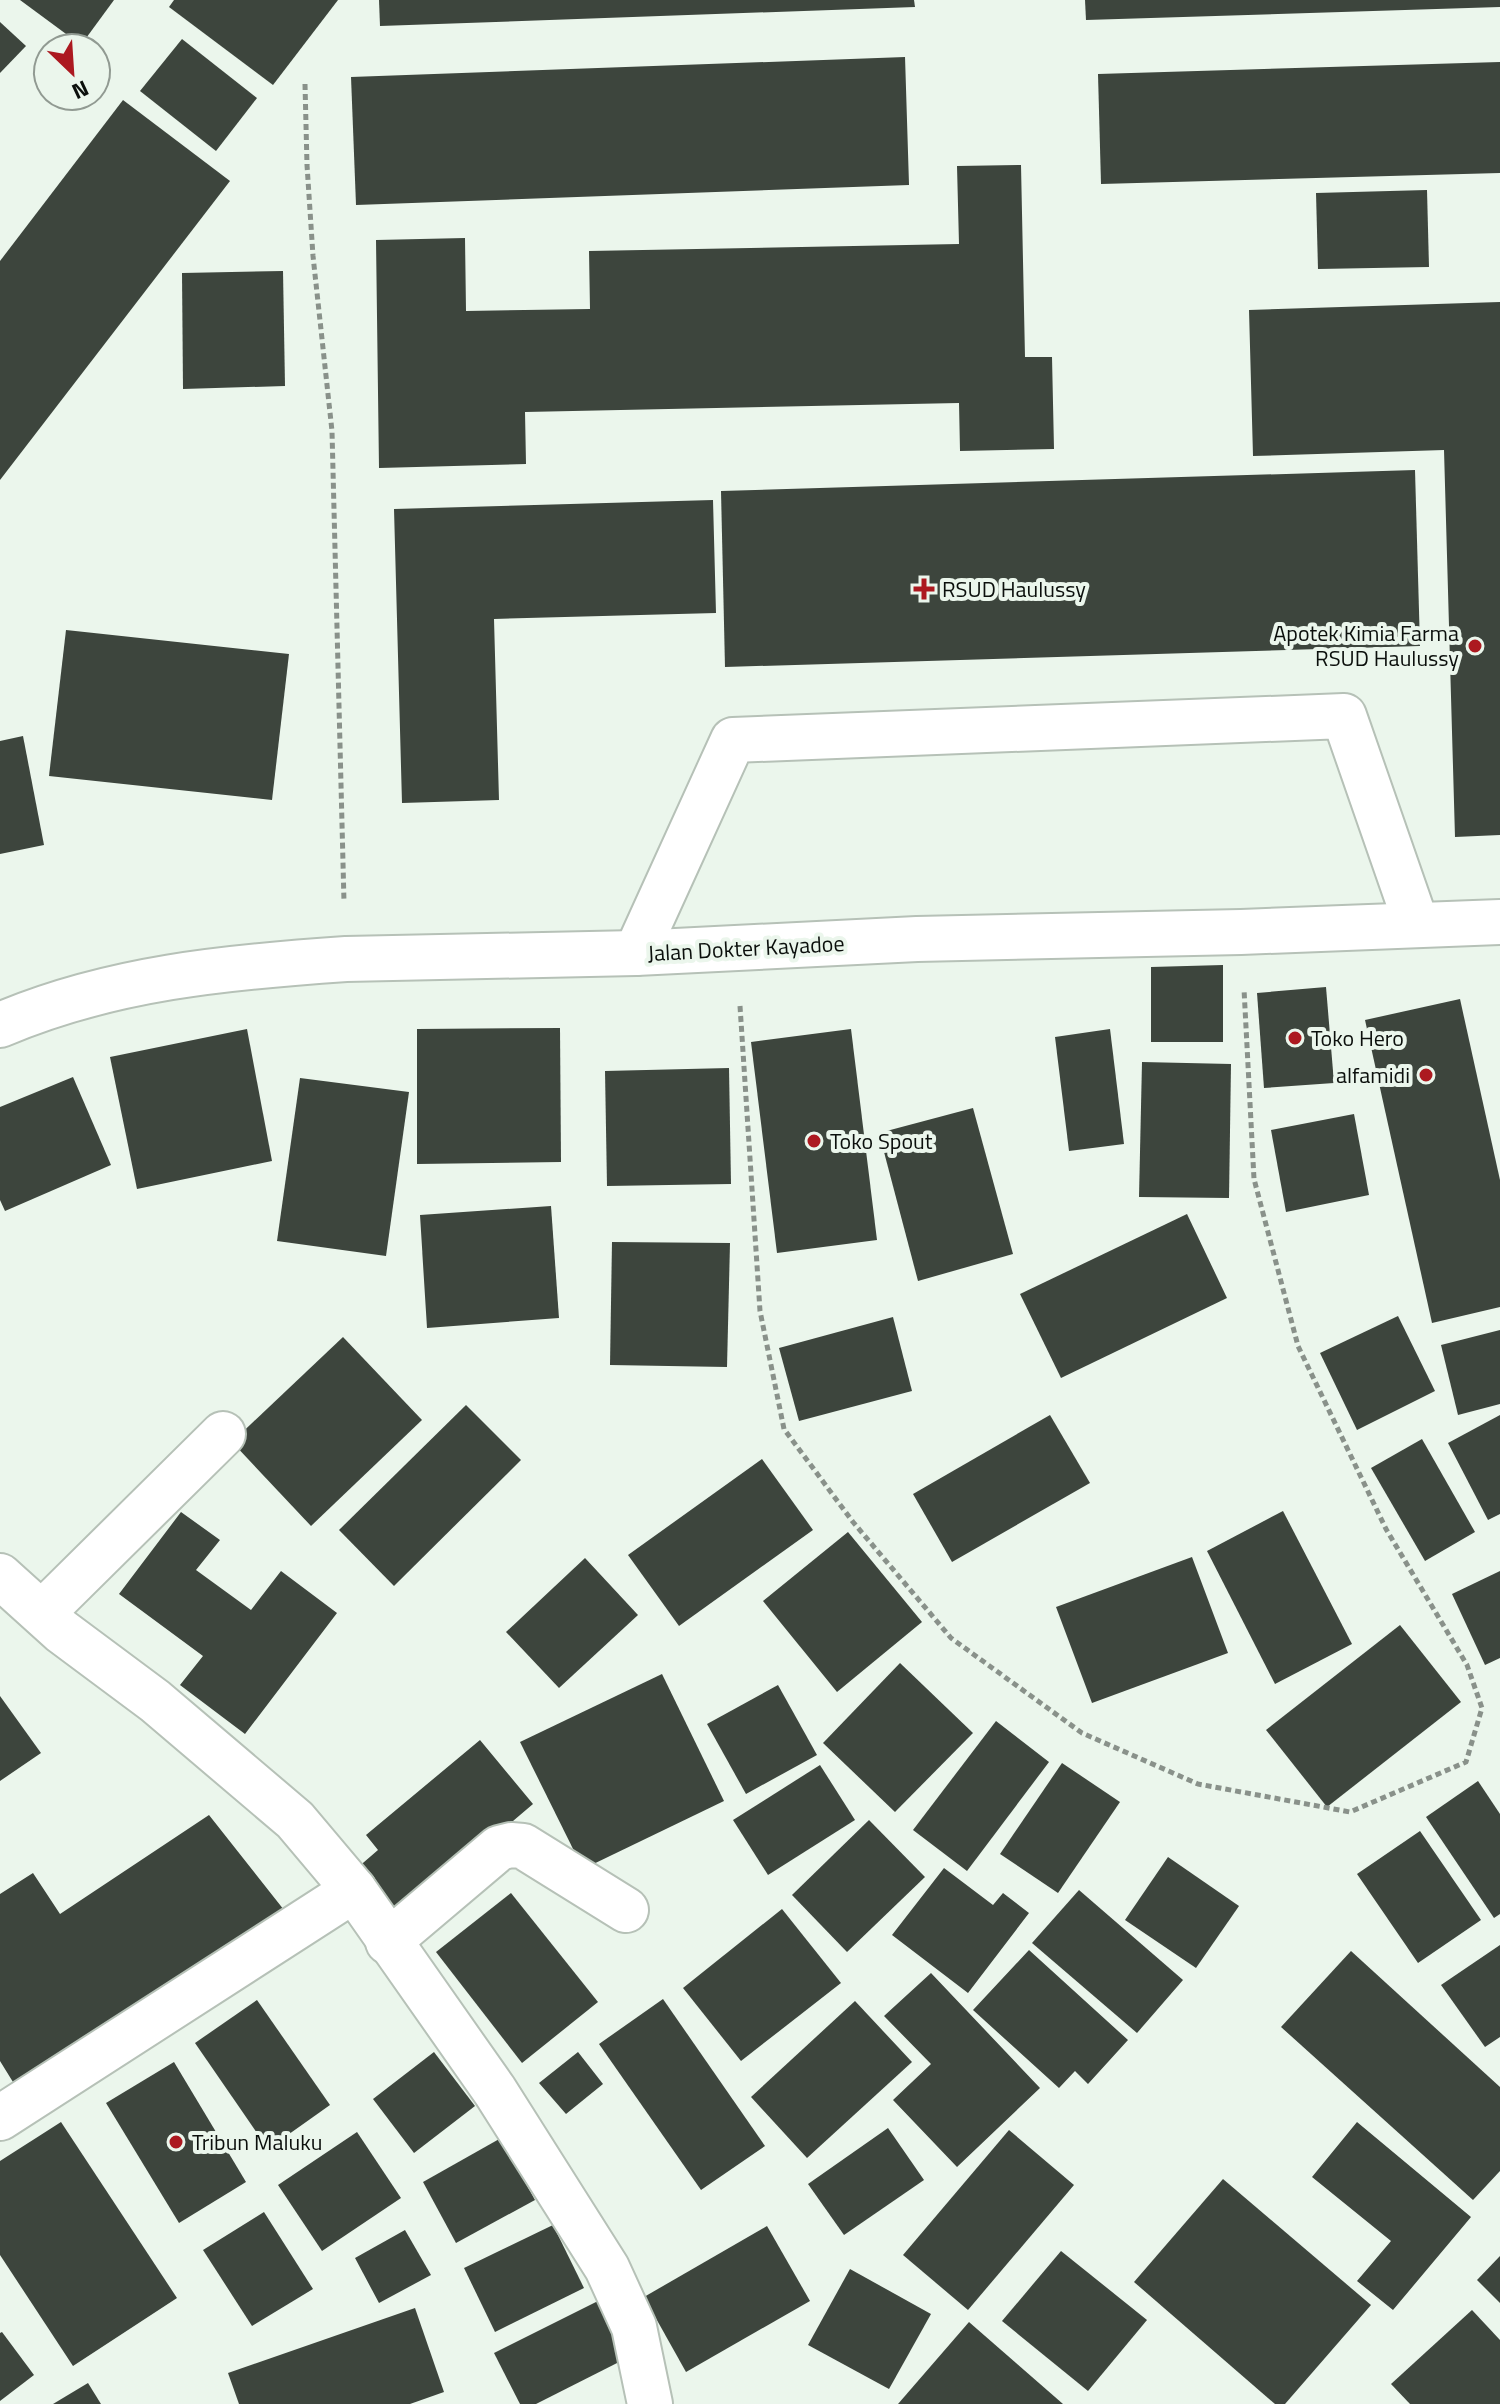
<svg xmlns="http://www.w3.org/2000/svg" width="1500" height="2404" font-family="'Titillium Web',sans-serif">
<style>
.building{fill:#3d453d}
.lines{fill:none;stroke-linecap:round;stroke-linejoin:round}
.minor-casing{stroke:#b6c1b7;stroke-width:48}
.path{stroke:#89918a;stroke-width:5;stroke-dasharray:6 4;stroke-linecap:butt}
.minor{stroke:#fff;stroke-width:44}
.poi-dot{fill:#ac1920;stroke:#ebf6ec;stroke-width:3}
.labels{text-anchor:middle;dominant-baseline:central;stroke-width:8;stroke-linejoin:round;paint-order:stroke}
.poi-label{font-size:22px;fill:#0b0f0c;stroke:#ebf6ec;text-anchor:start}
.street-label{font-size:22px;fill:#0b0f0c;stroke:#ebf6ec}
</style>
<rect width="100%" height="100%" fill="#ebf6ec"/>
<!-- building -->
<g class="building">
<path d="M20,0H114L81,45Z"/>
<path d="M174,0H338L273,85L169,7Z"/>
<path d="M379,0H914L915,7L380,26Z"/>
<path d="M1085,0H1500V7L1086,20Z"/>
<path d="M0,22L26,46L0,73Z"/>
<path d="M182,39L257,98L216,151L140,91Z"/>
<path d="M905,57L909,185L356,205L351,77Z"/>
<path d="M1500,62V173L1101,184L1098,74Z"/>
<path d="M123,100L230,181L0,480V261Z"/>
<path d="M1021,165L1025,357H1052L1054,449L960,451L959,403L525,412L526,464L379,468L376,240L465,238L466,311L590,309L589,251L959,244L957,166Z"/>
<path d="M1427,190L1429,267L1318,269L1316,193Z"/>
<path d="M283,271L285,386L183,389L182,273Z"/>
<path d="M1500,302V835L1455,837L1444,450L1253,456L1249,310Z"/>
<path d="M1415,470L1420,646L725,667L721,491Z"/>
<path d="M713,500L716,613L494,619L499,800L402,803L394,509Z"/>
<path d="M66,630L289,654L272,800L49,776Z"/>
<path d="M23,736L44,845L0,854V741Z"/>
<path d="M1223,965V1042H1151V967Z"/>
<path d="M1326,987L1334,1083L1264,1088L1257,993Z"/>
<path d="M1460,999L1500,1180V1307L1432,1323L1365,1020Z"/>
<path d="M560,1028L561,1162L417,1164V1029Z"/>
<path d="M247,1029L272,1161L137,1189L110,1057Z"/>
<path d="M851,1029L877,1240L777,1253L751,1042Z"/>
<path d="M1110,1029L1124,1144L1069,1151L1055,1037Z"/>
<path d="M1142,1062L1231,1064L1229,1198L1139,1197Z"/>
<path d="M729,1068L731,1184L607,1186L605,1071Z"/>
<path d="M73,1077L111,1165L5,1211L0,1200V1107Z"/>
<path d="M300,1078L409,1092L386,1256L277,1241Z"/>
<path d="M973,1108L1013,1254L918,1281L879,1133Z"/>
<path d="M1354,1114L1369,1195L1286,1212L1271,1130Z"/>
<path d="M551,1206L559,1318L427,1328L420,1215Z"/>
<path d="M1187,1214L1227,1298L1061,1378L1020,1294Z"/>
<path d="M612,1242L730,1243L727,1367L610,1365Z"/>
<path d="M1398,1316L1435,1391L1357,1430L1320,1353Z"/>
<path d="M893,1317L912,1391L799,1421L779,1348Z"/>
<path d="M1500,1330V1404L1458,1415L1441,1345Z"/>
<path d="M343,1337L422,1420L311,1526L232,1442Z"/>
<path d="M466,1405L521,1460L394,1586L339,1530Z"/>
<path d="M1050,1415L1090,1483L952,1562L913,1494Z"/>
<path d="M1500,1415V1514L1488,1520L1448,1443Z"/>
<path d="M1422,1439L1475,1532L1425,1561L1371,1468Z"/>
<path d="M762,1459L813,1530L679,1626L628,1555Z"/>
<path d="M1283,1511L1352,1644L1275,1684L1207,1551Z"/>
<path d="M181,1512L220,1540L196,1570L251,1610L281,1571L337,1613L245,1734L180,1685L203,1656L119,1594Z"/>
<path d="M848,1532L922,1622L837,1692L763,1601Z"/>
<path d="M1192,1557L1228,1653L1092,1703L1056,1607Z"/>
<path d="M585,1558L638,1615L559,1688L506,1632Z"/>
<path d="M1500,1571V1658L1485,1665L1452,1594Z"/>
<path d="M1400,1625L1461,1702L1327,1807L1266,1730Z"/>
<path d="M900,1663L973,1733L895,1812L823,1743Z"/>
<path d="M662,1674L724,1801L583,1869L520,1742Z"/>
<path d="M778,1685L817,1755L746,1794L707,1724Z"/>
<path d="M0,1696L41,1753L0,1781Z"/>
<path d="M996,1721L1049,1762L967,1871L913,1830Z"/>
<path d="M480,1740L533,1804L391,1925L349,1875L378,1850L366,1835Z"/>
<path d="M1062,1763L1120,1802L1058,1893L1000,1854Z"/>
<path d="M820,1765L855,1820L768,1875L733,1820Z"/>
<path d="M1478,1781L1500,1814V1914L1494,1918L1426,1817Z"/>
<path d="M209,1815L284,1910L21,2095L0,2061V1894L33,1873L60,1914Z"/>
<path d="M869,1820L925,1877L847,1952L792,1895Z"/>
<path d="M1420,1831L1481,1920L1418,1963L1357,1874Z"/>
<path d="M1168,1857L1239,1906L1196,1968L1125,1920Z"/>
<path d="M944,1868L993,1905L1003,1893L1029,1913L968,1993L892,1935Z"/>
<path d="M1079,1890L1183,1980L1137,2033L1032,1943Z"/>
<path d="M511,1893L598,2002L522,2063L436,1952Z"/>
<path d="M782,1909L841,1983L741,2061L683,1988Z"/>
<path d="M1500,1945V2037L1485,2047L1441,1985Z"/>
<path d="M1029,1950L1128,2040L1088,2084L1075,2071L1059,2088L973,2010Z"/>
<path d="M1351,1951L1500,2087V2171L1473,2200L1281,2027Z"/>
<path d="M931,1973L1040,2088L957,2167L893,2100L931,2064L884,2016Z"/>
<path d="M663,1999L765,2146L701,2190L599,2044Z"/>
<path d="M257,2000L330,2105L268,2149L195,2043Z"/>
<path d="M855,2001L912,2062L807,2158L751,2097Z"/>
<path d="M434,2052L475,2106L414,2153L373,2099Z"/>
<path d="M578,2052L603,2084L566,2114L539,2083Z"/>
<path d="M174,2062L246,2182L179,2223L106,2103Z"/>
<path d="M61,2122L177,2298L73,2366L0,2255V2161Z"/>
<path d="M1357,2122L1471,2217L1393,2310L1357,2281L1391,2241L1312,2177Z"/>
<path d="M888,2128L924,2180L844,2235L808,2184Z"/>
<path d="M1009,2130L1074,2185L968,2310L903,2255Z"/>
<path d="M357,2132L401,2198L322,2251L278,2185Z"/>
<path d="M501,2138L535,2200L456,2243L423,2182Z"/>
<path d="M1223,2179L1371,2305L1285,2404H1275L1134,2282Z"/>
<path d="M264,2212L313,2289L252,2326L203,2250Z"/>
<path d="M553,2225L584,2288L495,2332L464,2268Z"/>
<path d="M767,2226L810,2301L686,2372L644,2297Z"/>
<path d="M405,2230L431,2275L379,2303L355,2258Z"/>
<path d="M1061,2251L1147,2320L1088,2391L1002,2321Z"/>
<path d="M1500,2256V2303L1477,2280Z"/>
<path d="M850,2269L931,2314L889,2389L808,2345Z"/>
<path d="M598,2301L627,2358L536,2404H520L494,2353Z"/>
<path d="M415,2308L444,2392L410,2404H239L228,2373Z"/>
<path d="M1472,2310L1500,2340V2404H1410L1391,2384Z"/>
<path d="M969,2322L1063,2404H898Z"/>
<path d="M2,2332L34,2375L0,2401V2333Z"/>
<path d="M88,2383L101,2404H53Z"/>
</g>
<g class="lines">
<defs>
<g id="minor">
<path d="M636,953L733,740L1344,716L1416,923"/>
<path d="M0,1025C110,978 227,967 346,959L636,953L917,939L1241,932L1500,922"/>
<path d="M0,1576L61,1631L155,1701L295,1820L354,1890L495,2091L607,2268L634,2327L650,2404"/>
<path d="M42,1613L223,1434"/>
<path d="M388,1942L499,1848L511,1845L523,1846L626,1910"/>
<path d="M0,2118L354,1890"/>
</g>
</defs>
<!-- minor casing -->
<use href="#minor" class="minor-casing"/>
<!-- path -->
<g class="path">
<path d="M305,84L307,165L313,256L332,431L344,902"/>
<path d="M740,1006L760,1311L784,1429L853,1522L951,1638L1082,1733L1198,1784L1350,1812L1466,1762L1482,1708L1467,1665L1386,1529L1298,1346L1254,1179L1244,989"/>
</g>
<!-- minor -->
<use href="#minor" class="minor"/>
</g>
<!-- markers -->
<g class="poi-dot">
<path d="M920 577h8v8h8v8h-8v8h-8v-8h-8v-8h8z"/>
<circle cx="1475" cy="646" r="8"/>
<circle cx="1295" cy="1038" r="8"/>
<circle cx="1426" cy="1075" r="8"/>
<circle cx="814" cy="1141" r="8"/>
<circle cx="176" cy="2142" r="8"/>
</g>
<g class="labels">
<!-- poi labels -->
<g class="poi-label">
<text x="942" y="589">RSUD Haulussy</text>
<text x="1459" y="633" text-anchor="end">Apotek Kimia Farma<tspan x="1459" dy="25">RSUD Haulussy</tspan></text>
<text x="1311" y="1038">Toko Hero</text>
<text x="1410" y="1075" text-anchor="end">alfamidi</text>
<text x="830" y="1141">Toko Spout</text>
<text x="192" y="2142">Tribun Maluku</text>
</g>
<!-- street labels -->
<g class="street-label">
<text transform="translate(746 948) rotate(-3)">Jalan Dokter Kayadoe</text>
</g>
</g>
<!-- north arrow -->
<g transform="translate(72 72) rotate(155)"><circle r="38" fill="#ebf6ec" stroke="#919a92" stroke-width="2"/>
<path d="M0-6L14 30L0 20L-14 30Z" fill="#ac1920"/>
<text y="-12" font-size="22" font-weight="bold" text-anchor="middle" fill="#0b0f0c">N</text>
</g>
</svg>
